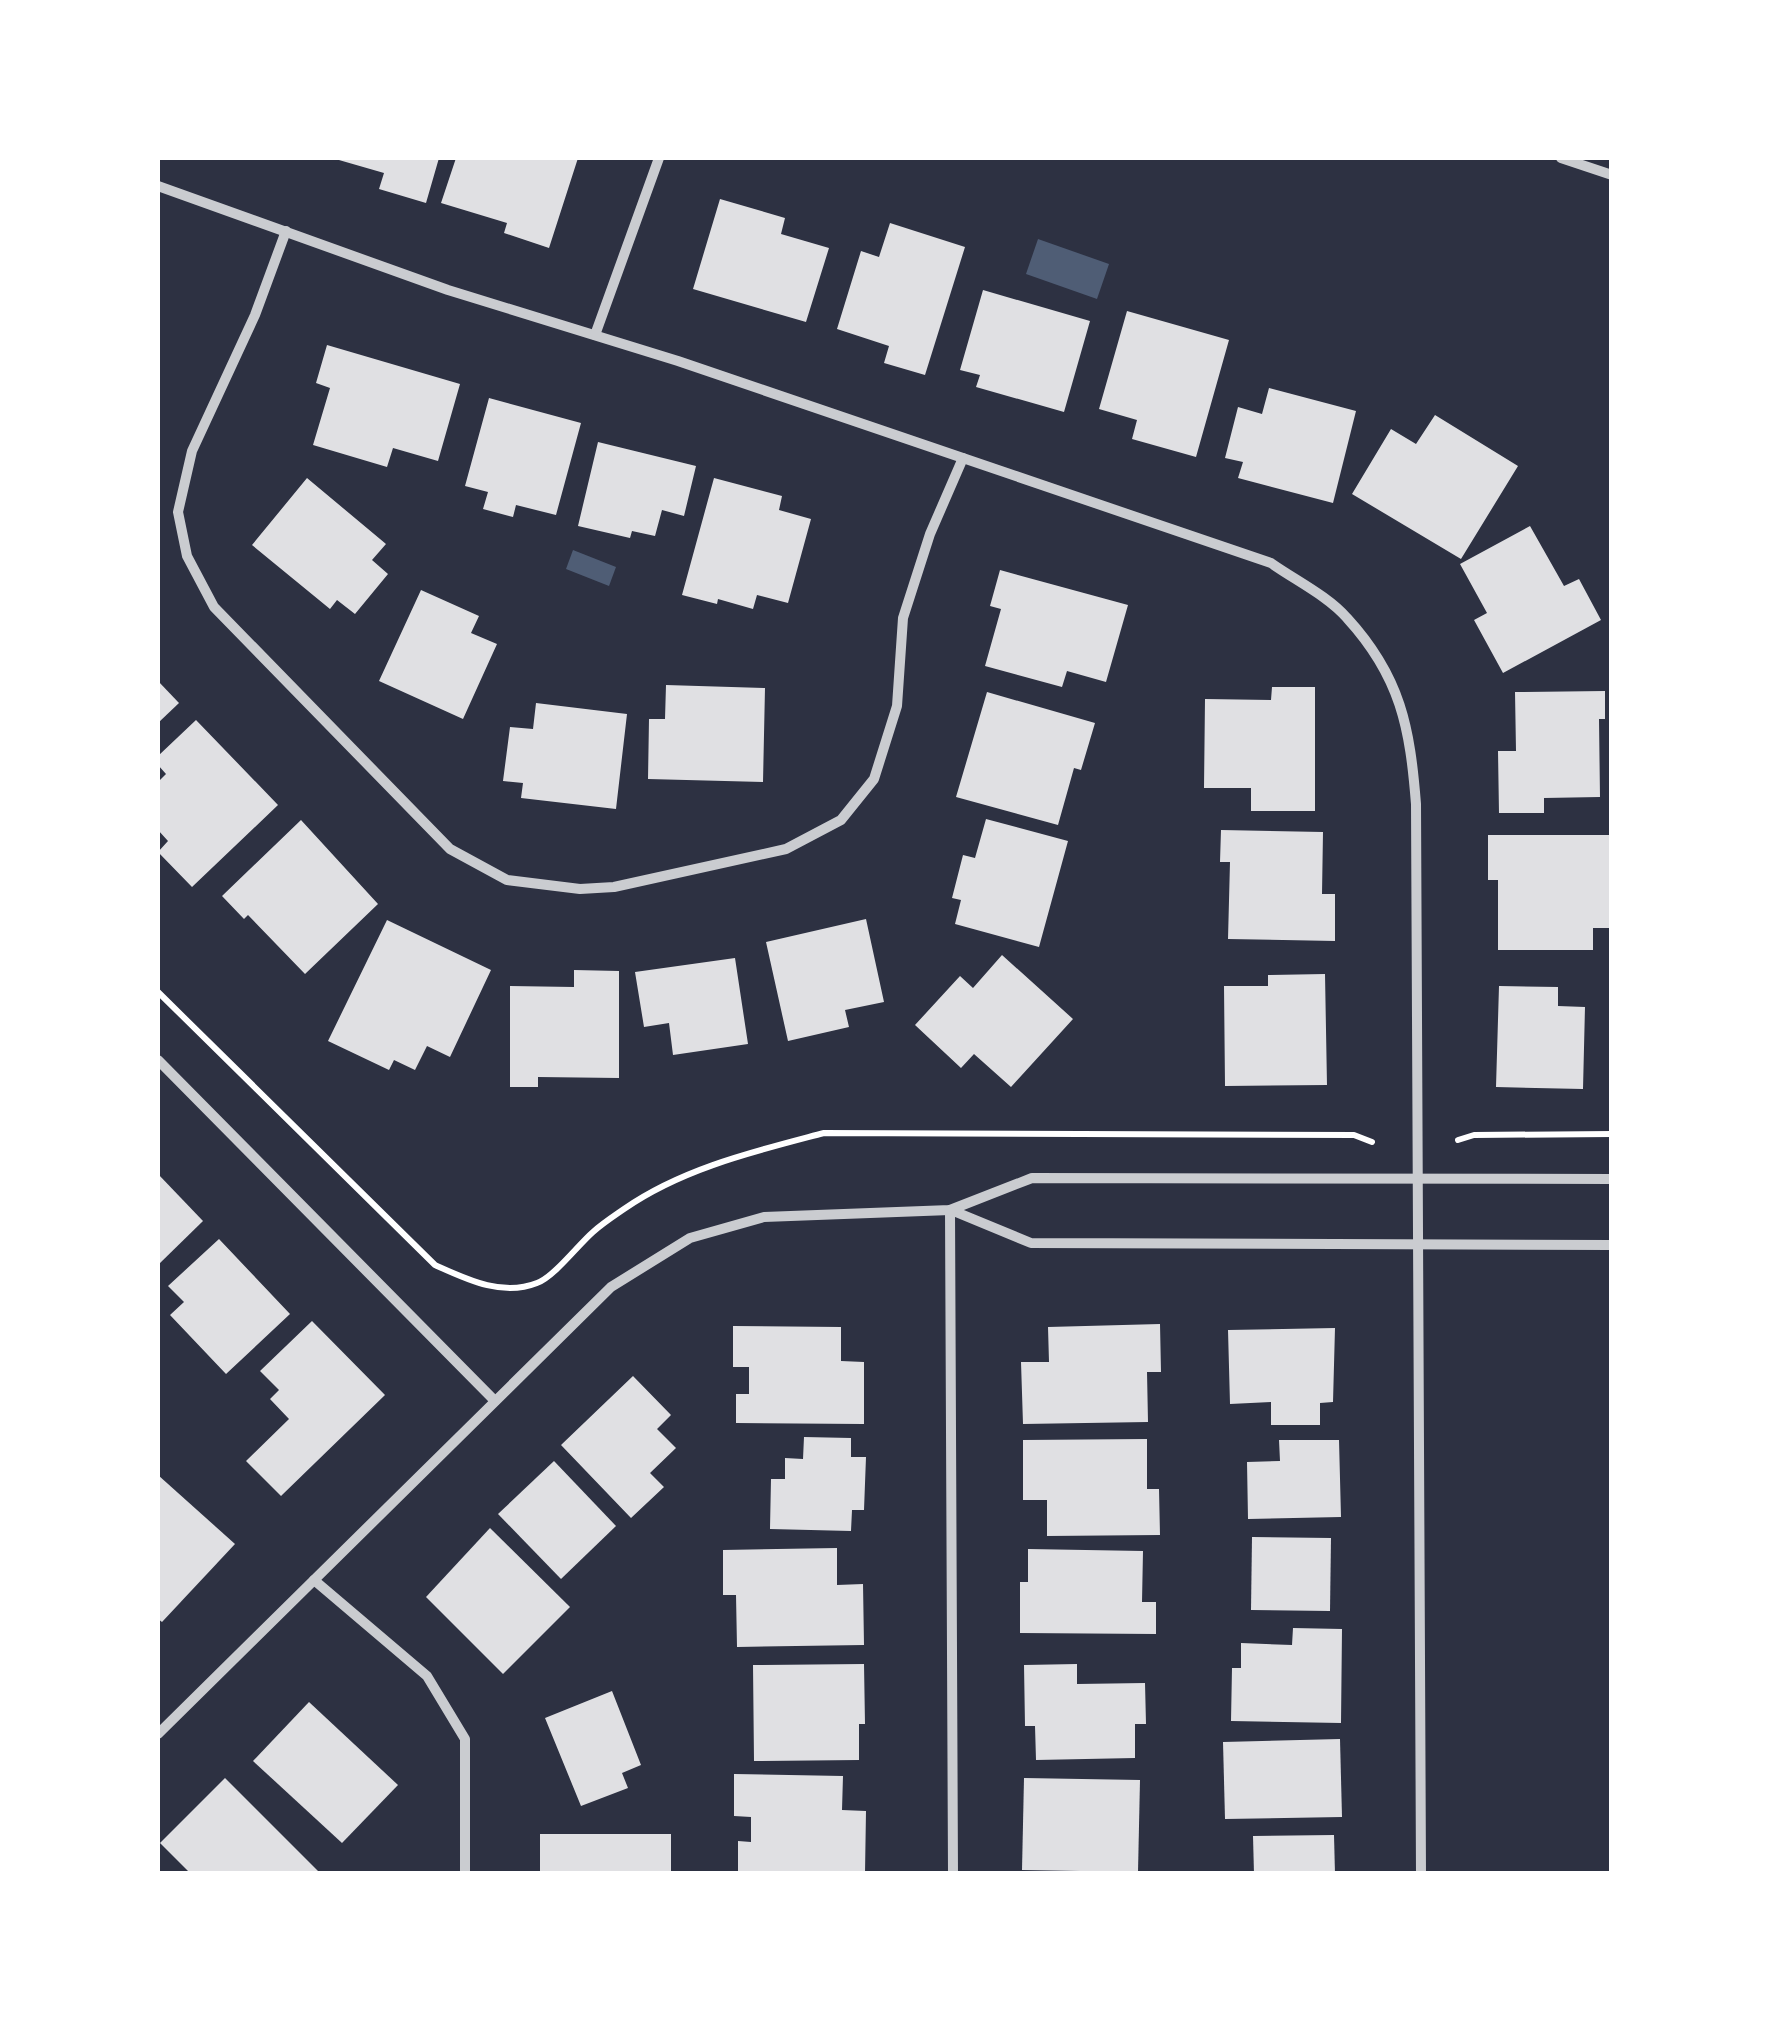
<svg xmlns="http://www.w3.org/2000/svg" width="1769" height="2031" font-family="'Varela Round',sans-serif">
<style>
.water{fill:#4f5d75}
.building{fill:#e0e0e3}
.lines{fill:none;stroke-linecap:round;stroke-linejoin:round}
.path{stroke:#fff;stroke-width:6}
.minor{stroke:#caccd0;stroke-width:10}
</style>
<rect width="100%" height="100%" fill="#2d3142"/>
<!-- water -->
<g class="water">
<path d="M1038,239L1109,264L1097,299L1026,274Z"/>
<path d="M573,550L616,567L609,586L566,569Z"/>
</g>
<!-- building -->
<g class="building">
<path d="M332,158H439L426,203L379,189L384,173Z"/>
<path d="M456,158H578L549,248L504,233L507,223L441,203Z"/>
<path d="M720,199L785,218L781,234L829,248L806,322L693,289Z"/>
<path d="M890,223L965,247L925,375L884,363L889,346L837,329L861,251L879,257Z"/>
<path d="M983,290L1090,321L1064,412L976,387L980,375L960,370Z"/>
<path d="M1127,311L1229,340L1196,457L1132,439L1137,420L1099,409Z"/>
<path d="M327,345L460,384L438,461L393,448L387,467L313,445L330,388L316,383Z"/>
<path d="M1269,388L1356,411L1333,503L1238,478L1243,462L1225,458L1238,407L1262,414Z"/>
<path d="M489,398L581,423L556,515L516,505L513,517L483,509L488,492L465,486Z"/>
<path d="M1435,415L1518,466L1461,559L1352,494L1391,429L1416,444Z"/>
<path d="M598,442L696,466L684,516L662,510L655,536L632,531L630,538L578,526Z"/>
<path d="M307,478L386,544L372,560L388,574L355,614L337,600L330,609L252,545Z"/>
<path d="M714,478L782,496L779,510L811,519L788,603L757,595L753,609L718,599L717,604L682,595Z"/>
<path d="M1530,526L1564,586L1579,579L1601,620L1503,673L1474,620L1487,613L1460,564Z"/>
<path d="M1000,570L1128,605L1106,682L1067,671L1062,687L985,666L1001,609L990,606Z"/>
<path d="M421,590L479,616L471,633L497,644L463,719L379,681Z"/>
<path d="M158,681L179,703L158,723Z"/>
<path d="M666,685L765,688L763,782L648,779L649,719H665Z"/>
<path d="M1272,687H1315V811H1251V788H1204L1205,699L1271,700Z"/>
<path d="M1605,691V719H1599L1600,797L1544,798V813H1499L1498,751H1516L1515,692Z"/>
<path d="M987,692L1095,723L1081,770L1074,768L1058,825L956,797Z"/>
<path d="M536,703L627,714L616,809L521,798L523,783L503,781L510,727L533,729Z"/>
<path d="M196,720L278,805L192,887L158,852L168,841L158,830V782L166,774L158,765V756Z"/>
<path d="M986,819L1068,841L1039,947L955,924L961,900L952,898L963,855L975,858Z"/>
<path d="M301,820L378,904L305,974L248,915L244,919L222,896Z"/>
<path d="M1221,830L1323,832L1322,894H1335V941L1228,939L1230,862H1220Z"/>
<path d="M1488,835H1612V928H1593V950H1498V880H1488Z"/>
<path d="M866,919L884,1002L845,1010L849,1027L788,1041L766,942Z"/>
<path d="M387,920L491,970L450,1057L427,1046L415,1070L394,1060L389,1070L328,1041Z"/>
<path d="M1002,955L1073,1019L1011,1087L974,1054L961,1068L915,1025L960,976L973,988Z"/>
<path d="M735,958L748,1044L673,1055L669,1023L644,1027L635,972Z"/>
<path d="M574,970L619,971V1078L538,1077V1087H510V986L574,987Z"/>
<path d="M1325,974L1327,1085L1225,1086L1224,986H1268V975Z"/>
<path d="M1499,986L1558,987V1006L1585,1007L1583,1089L1496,1087Z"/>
<path d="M158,1174L203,1221L158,1265Z"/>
<path d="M219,1239L290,1314L226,1374L170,1315L184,1302L168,1286Z"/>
<path d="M312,1321L385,1395L281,1496L246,1461L289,1419L270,1399L279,1390L260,1371Z"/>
<path d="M1160,1324L1161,1372H1147L1148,1422L1023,1424L1021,1362H1049L1048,1327Z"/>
<path d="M733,1326L841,1327V1361L864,1362V1424L736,1423V1394H749V1367H733Z"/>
<path d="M1335,1328L1333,1402L1320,1403V1425H1271V1402L1230,1404L1228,1330Z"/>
<path d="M633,1376L671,1415L657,1429L676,1448L650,1473L664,1487L631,1518L561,1445Z"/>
<path d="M804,1437L851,1438V1457H866L864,1510H852L851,1531L770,1529L771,1479H785V1458L803,1459Z"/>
<path d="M1147,1439V1489H1159L1160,1535L1047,1536V1500H1023V1440Z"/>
<path d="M1279,1440H1339L1341,1517L1248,1519L1247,1462L1280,1461Z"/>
<path d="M554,1461L616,1526L561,1579L498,1514Z"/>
<path d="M158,1475L235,1544L162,1622L158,1619Z"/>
<path d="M490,1528L570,1607L503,1674L426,1597Z"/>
<path d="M1252,1537L1331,1538L1330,1611L1251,1610Z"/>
<path d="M837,1548V1585L863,1584L864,1645L737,1647L736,1595H723V1550Z"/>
<path d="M1028,1549L1143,1551L1142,1602H1156V1634L1020,1633V1582H1028Z"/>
<path d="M1293,1628L1342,1629L1341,1723L1231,1721L1232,1668H1241V1643L1292,1645Z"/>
<path d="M864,1664L865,1724H859V1760L754,1761L753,1665Z"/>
<path d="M1077,1664V1684L1145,1683L1146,1724H1135V1758L1036,1760L1035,1726H1025L1024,1665Z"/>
<path d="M612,1691L641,1765L622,1773L628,1788L581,1806L545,1718Z"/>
<path d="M309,1702L398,1785L342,1843L253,1761Z"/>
<path d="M1340,1739L1342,1817L1225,1819L1223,1742Z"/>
<path d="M734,1774L843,1776L842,1810L866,1811L865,1873L738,1871V1841L751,1842V1817L734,1816Z"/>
<path d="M225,1778L321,1874H191L160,1843Z"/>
<path d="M1024,1778L1140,1780L1138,1872L1022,1870Z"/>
<rect x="540" y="1834" width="131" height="40"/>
<path d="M1334,1835L1335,1874H1254L1253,1836Z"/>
</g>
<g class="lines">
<!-- path -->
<g class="path">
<path d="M158,992L435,1265C466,1279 502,1297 537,1283C554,1277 578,1245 593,1232C603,1223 614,1216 624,1209C683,1168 756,1151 824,1133L1354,1135L1372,1142"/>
<path d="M1458,1140L1474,1135L1612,1134"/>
</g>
<!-- minor -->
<g class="minor">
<path d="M1561,158L1612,175"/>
<path d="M158,186L448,290L678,361L1271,563C1295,580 1328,596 1347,618C1401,677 1410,728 1416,804L1421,1874"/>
<path d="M286,231L255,315L192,451L178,512L187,556L214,607L450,849L507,880L580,889L614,887L786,849L841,820L874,779L897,706L903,618L930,534L963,458"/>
<path d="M595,335L659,158"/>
<path d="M158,1060L495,1401"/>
<path d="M950,1210L953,1874"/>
<path d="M951,1210L1031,1243L1612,1245"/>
<path d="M314,1580L427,1676L465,1739V1874"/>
<path d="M158,1734L611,1287L690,1238L764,1217L950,1210L1032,1178L1612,1179"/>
</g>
</g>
<!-- border -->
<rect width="1769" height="2031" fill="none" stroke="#ffffff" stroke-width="320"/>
</svg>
